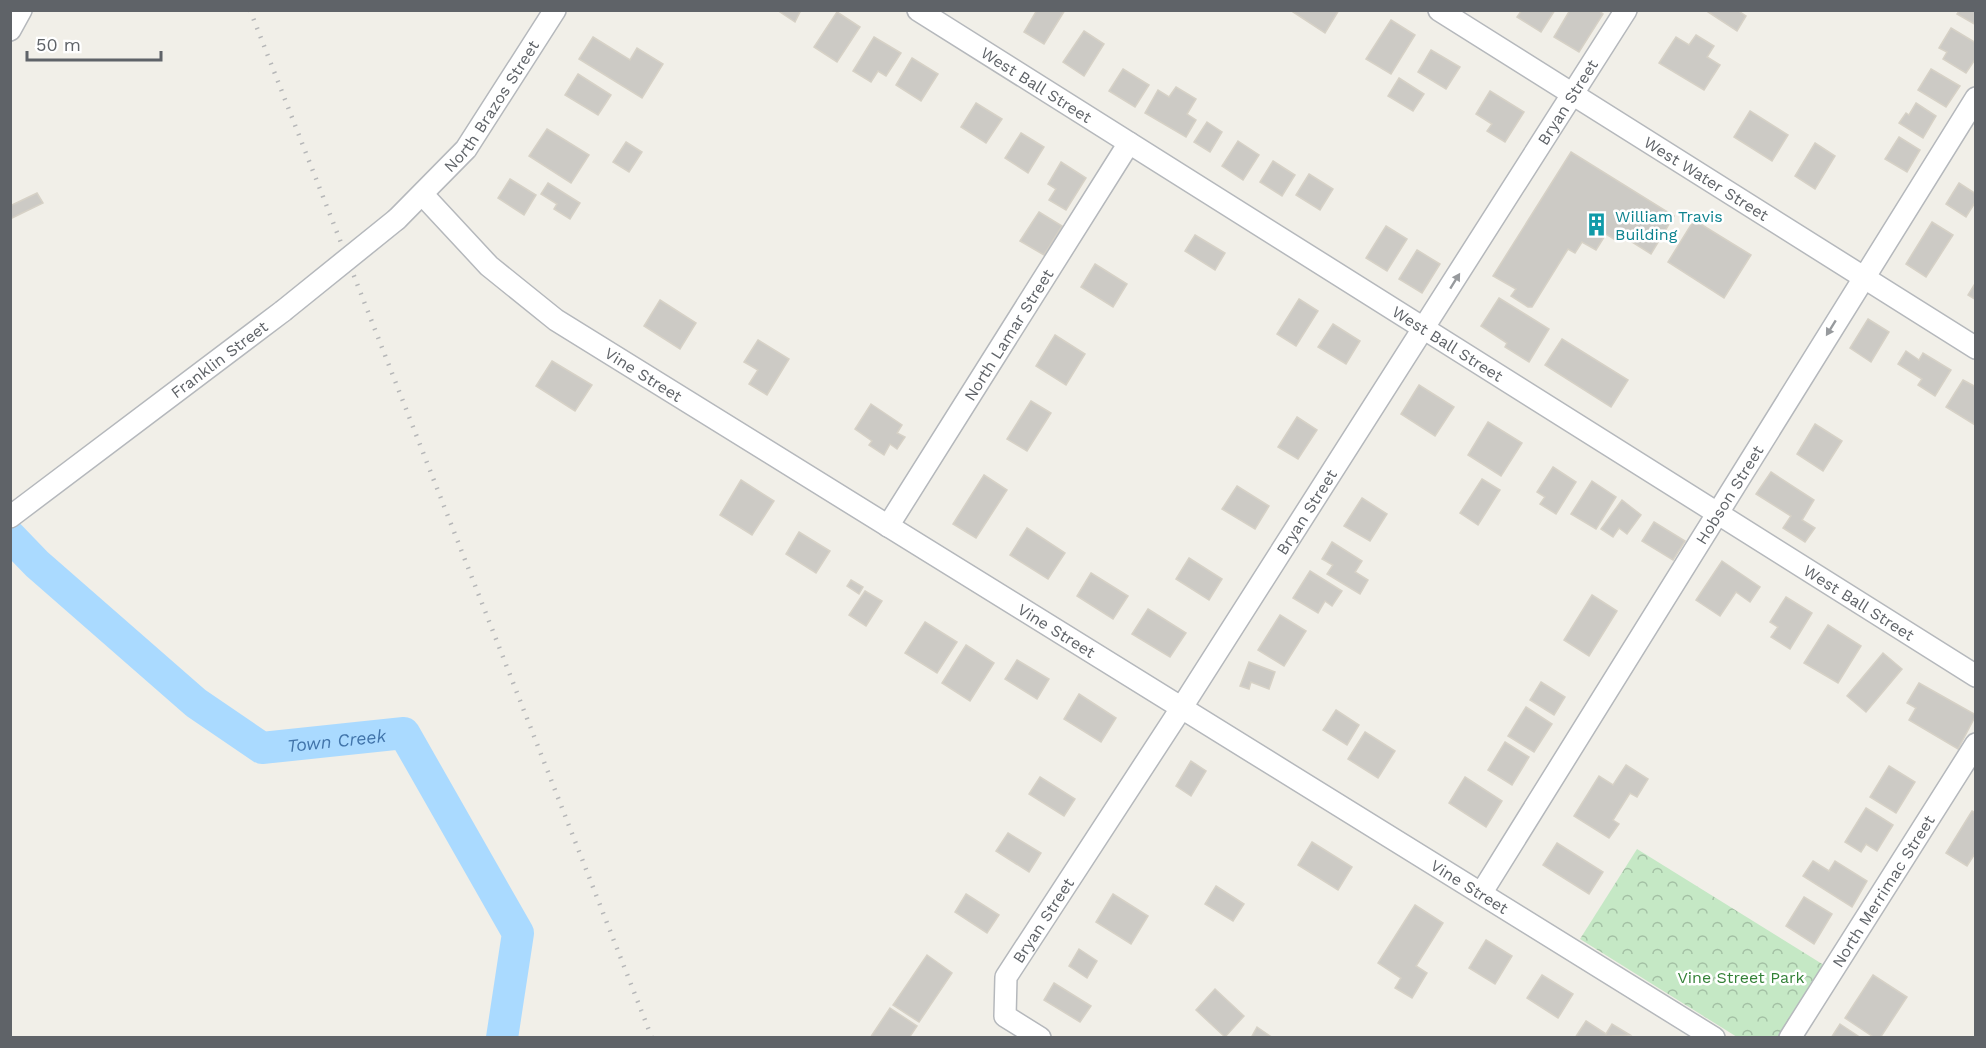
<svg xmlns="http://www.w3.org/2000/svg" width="1986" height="1048" font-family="'Work Sans',sans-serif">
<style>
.forest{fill:url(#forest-crowns)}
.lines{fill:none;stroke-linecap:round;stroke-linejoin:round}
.river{stroke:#aadaff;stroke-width:32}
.building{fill:#cccac5;stroke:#d6d1c6;stroke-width:1.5}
.minor-casing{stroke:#b5b8bc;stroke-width:24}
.minor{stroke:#fff;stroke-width:21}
.rail{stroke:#b6b7b8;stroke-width:4.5;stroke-dasharray:1.5 8;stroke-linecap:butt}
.minor-bridge-casing{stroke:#b5b8bc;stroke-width:24;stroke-linecap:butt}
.minor-bridge{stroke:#fff;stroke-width:21}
.oneway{fill:#979a9d}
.labels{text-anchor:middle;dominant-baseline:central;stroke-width:5;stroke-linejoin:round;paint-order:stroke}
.street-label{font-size:16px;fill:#5f6368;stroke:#fff}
.culture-label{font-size:16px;fill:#0d838f;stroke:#fff;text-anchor:start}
.park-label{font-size:16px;fill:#348238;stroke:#fff}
.water-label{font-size:18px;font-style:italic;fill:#4174aa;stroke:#fff}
</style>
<defs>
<pattern id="forest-crowns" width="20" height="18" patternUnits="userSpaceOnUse" patternTransform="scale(1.5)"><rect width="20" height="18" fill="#c5e8c5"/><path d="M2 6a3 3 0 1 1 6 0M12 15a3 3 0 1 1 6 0" fill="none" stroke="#a3c0a4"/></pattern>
</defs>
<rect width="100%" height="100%" fill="#f1efe8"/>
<!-- forest -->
<path class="forest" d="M1637,849L1827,967L1783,1037H1737L1580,939Z"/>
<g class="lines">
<!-- river -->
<path class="river" id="s1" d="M10,536L37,564L196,703L262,748L404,733L518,933L502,1038"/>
</g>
<!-- building -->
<g class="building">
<path d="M777,10H801L795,22Z"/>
<path d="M1037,10H1065L1044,44L1024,32Z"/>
<path d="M1290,10H1339L1325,33Z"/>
<path d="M1522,10H1555L1541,32L1517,17Z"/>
<path d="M1570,10H1598L1603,14L1579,52L1554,37Z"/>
<path d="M1705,10H1737L1746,16L1737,31Z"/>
<path d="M1960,10H1976V25L1957,14Z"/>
<path d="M837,12L860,27L837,62L814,47Z"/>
<path d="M1391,20L1415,35L1391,74L1366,59Z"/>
<path d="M1951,28L1976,43V58L1966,73L1943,59L1947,52L1939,48Z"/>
<path d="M1084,31L1104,44L1084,76L1063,62Z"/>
<path d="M1696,35L1714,46L1707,57L1720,65L1704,90L1659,63L1676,37L1689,45Z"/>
<path d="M593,37L630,60L637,48L663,64L642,98L579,59Z"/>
<path d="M874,37L901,53L886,76L878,71L871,82L853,71Z"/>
<path d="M1431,50L1460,67L1446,89L1418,72Z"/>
<path d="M912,58L938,74L921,101L896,85Z"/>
<path d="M1123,69L1149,85L1135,107L1109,91Z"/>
<path d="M1931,69L1960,86L1946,107L1918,90Z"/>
<path d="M578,74L611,95L598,115L565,95Z"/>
<path d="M1399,78L1424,94L1413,111L1388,96Z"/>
<path d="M1176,87L1196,99L1187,114L1196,120L1186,137L1145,113L1158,90L1169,97Z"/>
<path d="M1490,91L1524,112L1505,142L1487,131L1492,124L1476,114Z"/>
<path d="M976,103L1002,119L986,143L961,127Z"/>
<path d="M1916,103L1936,116L1923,138L1899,123L1906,113L1909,115Z"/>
<path d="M1750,111L1788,135L1772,161L1734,137Z"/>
<path d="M1207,122L1222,132L1210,152L1194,142Z"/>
<path d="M547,129L589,155L571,183L529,156Z"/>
<path d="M1021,133L1044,147L1028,173L1005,158Z"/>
<path d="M1899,137L1920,150L1907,172L1885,159Z"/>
<path d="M1238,141L1259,155L1243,180L1222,166Z"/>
<path d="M626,142L642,152L629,172L613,162Z"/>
<path d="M1815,143L1835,156L1815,189L1795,176Z"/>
<path d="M1571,152L1674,216L1651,254L1621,235L1617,241L1606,234L1596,250L1582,242L1575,253L1568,249L1532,307H1528L1511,296L1516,289L1493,276Z"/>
<path d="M1273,161L1295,175L1282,196L1260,182Z"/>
<path d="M1061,162L1086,178L1066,210L1049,200L1056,189L1048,184Z"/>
<path d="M1309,174L1333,189L1320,210L1296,195Z"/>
<path d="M510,179L536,195L524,215L498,198Z"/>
<path d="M548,183L580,203L570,219L554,209L557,204L541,194Z"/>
<path d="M1959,183L1976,194V201L1966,217L1946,204Z"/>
<path d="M37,193L43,203L10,219V203L12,205Z"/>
<path d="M1039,212L1062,226L1044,255L1020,241Z"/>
<path d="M1694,220L1751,255L1724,298L1668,262Z"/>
<path d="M1932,222L1953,235L1926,277L1906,264Z"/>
<path d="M1386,226L1407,239L1387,271L1366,258Z"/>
<path d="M1195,235L1225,253L1215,270L1185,251Z"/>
<path d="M1417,250L1440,264L1422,293L1399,279Z"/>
<path d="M1095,264L1127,284L1113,307L1081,287Z"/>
<path d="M1976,282V300L1968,295Z"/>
<path d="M1499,298L1549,329L1529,362L1505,347L1507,343L1481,326Z"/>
<path d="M1299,299L1318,311L1296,346L1277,334Z"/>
<path d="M660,300L696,323L680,349L644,326Z"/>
<path d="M1868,319L1889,332L1871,362L1850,348Z"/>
<path d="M1333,324L1360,341L1346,364L1318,347Z"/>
<path d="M1055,335L1085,354L1066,385L1036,366Z"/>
<path d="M1562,339L1628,380L1611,407L1545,365Z"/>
<path d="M758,340L789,359L767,395L749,384L758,370L744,362Z"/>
<path d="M1906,351L1919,360L1923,353L1951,370L1935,396L1918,385L1922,379L1898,364Z"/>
<path d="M552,361L592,385L575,411L536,386Z"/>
<path d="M1963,380L1976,387L1975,425L1946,407Z"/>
<path d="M1419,385L1454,407L1435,436L1401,414Z"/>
<path d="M1031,401L1051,413L1027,451L1007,439Z"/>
<path d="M871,404L902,425L897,433L905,437L897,449L890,444L884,455L869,445L872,441L855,429Z"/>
<path d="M1297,417L1317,430L1298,459L1278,447Z"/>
<path d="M1488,422L1522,443L1501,476L1468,455Z"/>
<path d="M1815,424L1842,441L1823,471L1797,454Z"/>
<path d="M1553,467L1576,482L1556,514L1540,504L1545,497L1537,492Z"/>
<path d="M1771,472L1814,500L1802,520L1815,528L1805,542L1783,528L1791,516L1756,494Z"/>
<path d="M984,475L1007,490L976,538L953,524Z"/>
<path d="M1482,479L1500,490L1478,525L1460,513Z"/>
<path d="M741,480L774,501L752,535L720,515Z"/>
<path d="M1592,481L1616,497L1596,529L1571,514Z"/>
<path d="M1237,486L1269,506L1255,529L1222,509Z"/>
<path d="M1362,498L1387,514L1370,541L1344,526Z"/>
<path d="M1622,500L1641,515L1627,534L1619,528L1613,537L1601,529Z"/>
<path d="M1654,522L1685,541L1673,560L1642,541Z"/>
<path d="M1027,528L1065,553L1048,579L1010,555Z"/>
<path d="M799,532L830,551L816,573L786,554Z"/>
<path d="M1332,542L1362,561L1355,572L1368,580L1360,594L1327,574L1333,565L1322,559Z"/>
<path d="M1189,558L1222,579L1209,600L1176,579Z"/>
<path d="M1722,561L1760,587L1750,602L1736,592L1720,616L1696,600Z"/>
<path d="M1310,571L1342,591L1332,606L1325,601L1318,613L1293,598Z"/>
<path d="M1091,573L1128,596L1113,619L1077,596Z"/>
<path d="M851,580L863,587L859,594L847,586Z"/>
<path d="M865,591L882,601L866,626L849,615Z"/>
<path d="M1592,595L1617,611L1589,656L1564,640Z"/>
<path d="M1786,597L1812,613L1790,649L1771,637L1778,627L1770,622Z"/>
<path d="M1148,609L1186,633L1170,657L1132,634Z"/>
<path d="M1280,615L1306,631L1284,666L1258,650Z"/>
<path d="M925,622L957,642L937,673L905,653Z"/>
<path d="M1828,625L1861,646L1838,683L1804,663Z"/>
<path d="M966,645L994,663L970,701L942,683Z"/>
<path d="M1883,653L1902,669L1866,712L1847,696Z"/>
<path d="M1017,660L1049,679L1037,699L1005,679Z"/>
<path d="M1249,662L1275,672L1269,689L1251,682L1249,689L1240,686Z"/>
<path d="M1541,682L1565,697L1554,715L1530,700Z"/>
<path d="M1919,683L1976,715L1958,749L1909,720L1916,708L1907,703Z"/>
<path d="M1079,694L1116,718L1101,742L1064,719Z"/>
<path d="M1526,707L1552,724L1534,752L1508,736Z"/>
<path d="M1336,710L1359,725L1347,745L1323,730Z"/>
<path d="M1365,732L1395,751L1378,778L1348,759Z"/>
<path d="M1505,742L1529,757L1512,785L1488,770Z"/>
<path d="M1191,761L1206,771L1191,796L1176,786Z"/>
<path d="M1626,765L1648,779L1637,797L1630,793L1613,820L1619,824L1609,838L1574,816L1599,776L1613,785Z"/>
<path d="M1889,766L1915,782L1896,813L1870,797Z"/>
<path d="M1040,777L1075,799L1064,816L1029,794Z"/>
<path d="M1465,777L1502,801L1486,827L1449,803Z"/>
<path d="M1866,808L1893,825L1877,851L1866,844L1861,852L1845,842Z"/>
<path d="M1972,811L1976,813V852L1967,866L1946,853Z"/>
<path d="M1008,833L1041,853L1029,872L996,851Z"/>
<path d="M1312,842L1352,867L1338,890L1298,865Z"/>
<path d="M1557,843L1603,872L1589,894L1543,865Z"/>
<path d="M1813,861L1829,871L1835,861L1867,881L1852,907L1803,876Z"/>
<path d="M1216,886L1244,904L1233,921L1205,904Z"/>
<path d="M966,894L999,915L987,933L955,912Z"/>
<path d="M1113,894L1148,916L1131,944L1096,922Z"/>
<path d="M1804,897L1832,914L1814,944L1786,926Z"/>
<path d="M1415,905L1443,923L1416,966L1427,973L1412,998L1395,988L1401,978L1378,963Z"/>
<path d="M1486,940L1512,956L1495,984L1469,968Z"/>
<path d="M1079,949L1097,961L1087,978L1069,966Z"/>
<path d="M927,955L952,973L919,1022L893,1005Z"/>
<path d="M1542,975L1573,994L1558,1018L1527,998Z"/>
<path d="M1873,975L1907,997L1880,1038H1875L1845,1018Z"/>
<path d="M1054,983L1091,1006L1080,1022L1044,1000Z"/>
<path d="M1215,989L1244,1016L1225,1037L1196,1010Z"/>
<path d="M890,1008L917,1026L909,1038H870Z"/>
<path d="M1586,1021L1606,1034L1612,1024L1630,1035L1575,1038Z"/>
<path d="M1840,1024L1861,1038H1831Z"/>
<path d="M1257,1027L1273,1038H1251Z"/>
</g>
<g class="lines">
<defs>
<g id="minor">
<path id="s2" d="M918,10L1976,676"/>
<path id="s3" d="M1439,10L1976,348"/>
<path d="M10,30L21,10"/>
<path id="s4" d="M423,195L489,266L556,320L1714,1038"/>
<path id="s5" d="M397,219L466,149L555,10"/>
<path id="s6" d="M10,517L283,311"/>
<path id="s7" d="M888,526L1129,143"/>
<path id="s8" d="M1482,892L1976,98"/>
<path id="s9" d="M1040,1038L1005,1016L1006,977L1182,707L1626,10"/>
<path id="s10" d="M1790,1038L1976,744"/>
</g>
</defs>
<!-- minor casing -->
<use href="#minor" class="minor-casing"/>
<!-- minor -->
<use href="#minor" class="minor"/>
<!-- rail -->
<path class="rail" d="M250,10L652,1038"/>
<defs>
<path id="minor-bridge" d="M283,311L397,219"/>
</defs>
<!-- minor-bridge casing -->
<use href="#minor-bridge" class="minor-bridge-casing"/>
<!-- minor-bridge -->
<use href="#minor-bridge" class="minor-bridge"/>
</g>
<!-- one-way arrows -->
<defs><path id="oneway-solid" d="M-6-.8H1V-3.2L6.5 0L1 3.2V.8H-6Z" transform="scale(1.5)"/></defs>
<g class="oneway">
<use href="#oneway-solid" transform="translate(1455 281) rotate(-58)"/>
<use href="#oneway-solid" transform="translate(1831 328) rotate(122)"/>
</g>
<!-- icons -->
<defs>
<symbol id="building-bare" viewBox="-9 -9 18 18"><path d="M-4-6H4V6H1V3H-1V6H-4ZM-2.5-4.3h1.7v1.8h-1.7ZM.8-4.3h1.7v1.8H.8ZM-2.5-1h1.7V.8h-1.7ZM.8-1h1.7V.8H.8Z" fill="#0f9aa8" stroke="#fff" stroke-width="2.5" paint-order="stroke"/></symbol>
</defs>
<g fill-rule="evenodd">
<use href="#building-bare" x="1580" y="208" width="33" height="33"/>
</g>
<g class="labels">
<!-- street labels -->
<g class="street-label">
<text stroke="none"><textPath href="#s2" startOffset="140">West Ball Street</textPath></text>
<text stroke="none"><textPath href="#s9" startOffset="1120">Bryan Street</textPath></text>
<text stroke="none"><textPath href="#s5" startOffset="148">North Brazos Street</textPath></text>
<text stroke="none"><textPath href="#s3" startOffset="316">West Water Street</textPath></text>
<text stroke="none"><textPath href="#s7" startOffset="226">North Lamar Street</textPath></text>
<text stroke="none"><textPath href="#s2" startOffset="626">West Ball Street</textPath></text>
<text stroke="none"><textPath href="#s6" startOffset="262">Franklin Street</textPath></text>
<text stroke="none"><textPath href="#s4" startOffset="286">Vine Street</textPath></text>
<text stroke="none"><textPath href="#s8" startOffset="468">Hobson Street</textPath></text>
<text stroke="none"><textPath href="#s9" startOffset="634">Bryan Street</textPath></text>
<text stroke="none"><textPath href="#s2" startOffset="1112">West Ball Street</textPath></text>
<text stroke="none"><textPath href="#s4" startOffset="772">Vine Street</textPath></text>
<text stroke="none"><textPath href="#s4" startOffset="1258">Vine Street</textPath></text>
<text stroke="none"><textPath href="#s10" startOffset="174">North Merrimac Street</textPath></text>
<text stroke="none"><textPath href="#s9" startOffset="148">Bryan Street</textPath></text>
</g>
<!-- culture labels -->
<g class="culture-label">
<text x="1615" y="216">William Travis<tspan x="1615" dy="18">Building</tspan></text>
</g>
<!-- park labels -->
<g class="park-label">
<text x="1741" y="977">Vine Street Park</text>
</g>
<!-- water labels -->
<g class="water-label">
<text stroke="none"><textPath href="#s1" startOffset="405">Town Creek</textPath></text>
</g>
</g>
<!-- border -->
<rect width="1986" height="1048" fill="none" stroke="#5f6368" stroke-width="24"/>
<!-- scale -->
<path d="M27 51v9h134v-9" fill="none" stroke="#5f6368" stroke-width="3"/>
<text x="36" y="51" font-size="18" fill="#5f6368" stroke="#ffffff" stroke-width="4.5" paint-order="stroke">50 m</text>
</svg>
